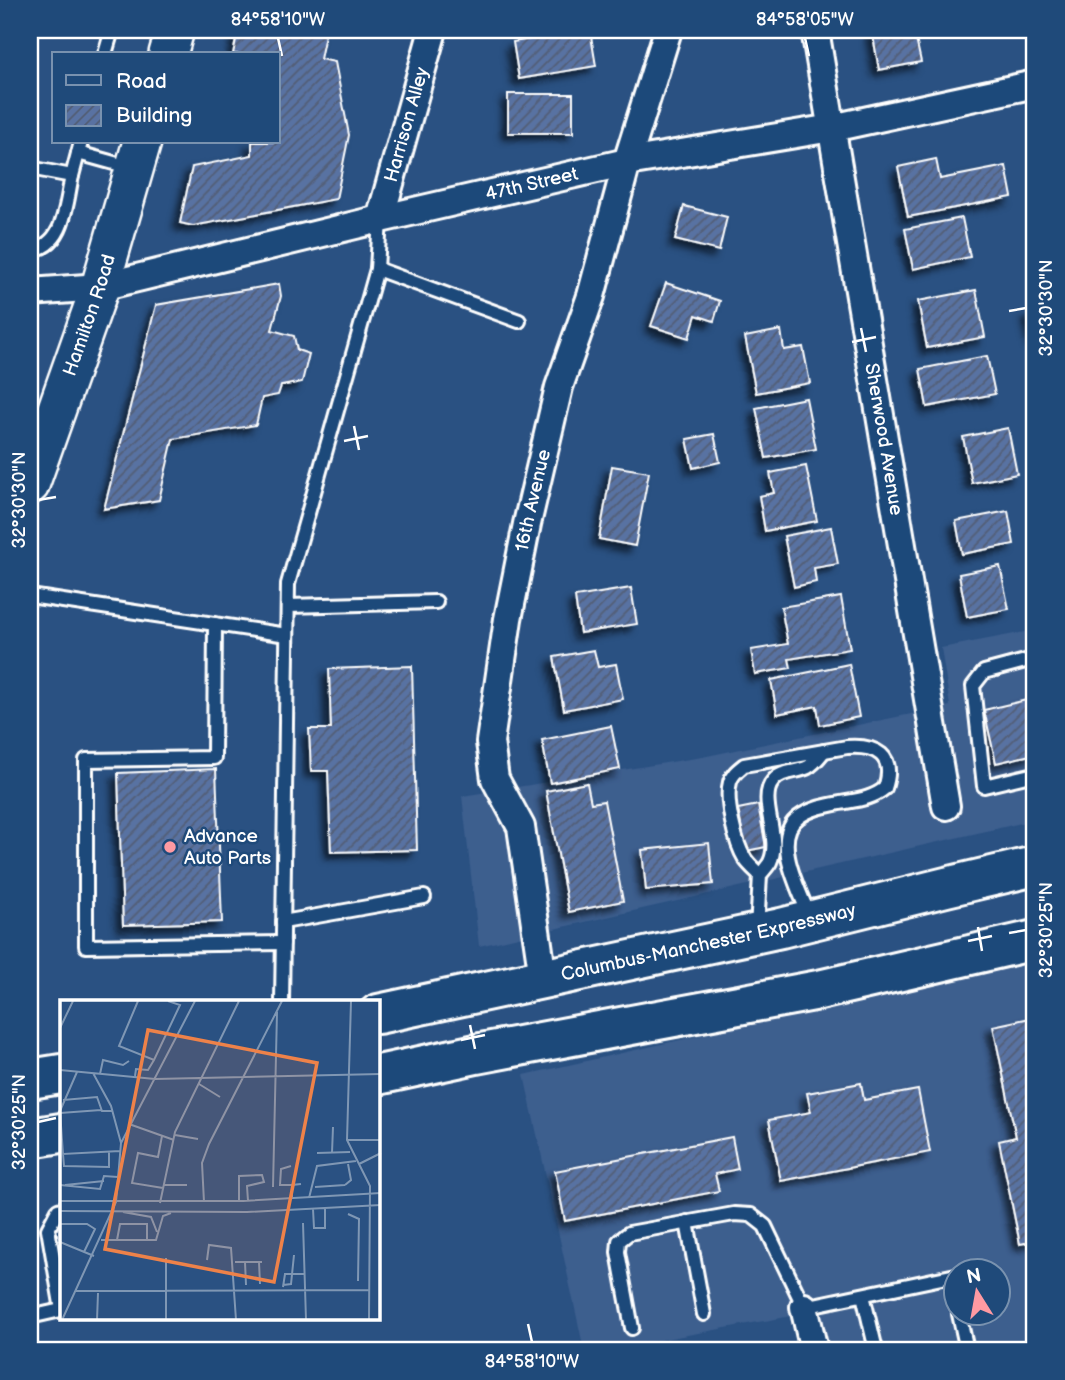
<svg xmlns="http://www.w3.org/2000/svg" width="1065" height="1380" font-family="'Balsamiq Sans',sans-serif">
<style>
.built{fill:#3c5e8e;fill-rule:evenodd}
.building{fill:url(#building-hatch);stroke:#fff;stroke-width:2;filter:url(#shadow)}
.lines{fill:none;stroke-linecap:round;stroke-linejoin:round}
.lane-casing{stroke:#fff;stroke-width:18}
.street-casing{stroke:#fff;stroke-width:32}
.secondary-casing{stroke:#fff;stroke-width:42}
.primary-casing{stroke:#fff;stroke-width:44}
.lane{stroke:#1f4a7a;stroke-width:12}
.street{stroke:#1f4a7a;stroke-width:26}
.secondary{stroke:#1f4a7a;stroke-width:37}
.primary{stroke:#1f4a7a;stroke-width:38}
.ticks{fill:none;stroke:#fff;stroke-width:2.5}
.poi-dot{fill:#ff9aa2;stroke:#1f4a7a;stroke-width:2.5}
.labels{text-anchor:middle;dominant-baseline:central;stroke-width:5;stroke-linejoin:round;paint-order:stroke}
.street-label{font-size:19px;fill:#fff;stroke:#1f4a7a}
.poi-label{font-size:19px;fill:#fff;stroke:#1f4a7a;text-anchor:start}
.inset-road{fill:none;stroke:#7f97b4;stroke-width:2}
.view{fill:#ee8249;fill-opacity:0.15;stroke:#ee8249;stroke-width:3.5}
.inset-edge{fill:none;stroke:#fff;stroke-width:3.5}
.neatline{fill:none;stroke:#fff;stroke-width:2.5}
.ticks-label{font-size:18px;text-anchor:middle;fill:#fff}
</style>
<defs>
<pattern id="building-hatch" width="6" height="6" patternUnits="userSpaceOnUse" patternTransform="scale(1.75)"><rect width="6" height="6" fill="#5972a2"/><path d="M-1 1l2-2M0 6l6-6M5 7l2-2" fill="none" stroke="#525d73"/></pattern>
<filter id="shadow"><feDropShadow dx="-6" dy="6" stdDeviation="3.5" flood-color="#0009"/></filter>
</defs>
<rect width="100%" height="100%" fill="#2a5182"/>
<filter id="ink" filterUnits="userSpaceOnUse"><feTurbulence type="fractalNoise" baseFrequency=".0143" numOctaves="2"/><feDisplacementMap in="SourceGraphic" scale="14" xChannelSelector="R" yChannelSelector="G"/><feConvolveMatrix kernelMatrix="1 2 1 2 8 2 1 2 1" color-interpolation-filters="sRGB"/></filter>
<g filter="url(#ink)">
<!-- built -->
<g class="built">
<path d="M1035,630V820L479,946L462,796L702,757L950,706L941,648Z"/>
<path d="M1035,960V1350H828L819,1311L606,1350H584L524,1075ZM956,1272H998V1314H956Z"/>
</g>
<!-- building -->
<g class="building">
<path d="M238,30H326L320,59L335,62L349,135L336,199L193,226L180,223L192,167L252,155V142H278V54H233Z"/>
<path d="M584,30H590L596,66L519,79L513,42Z"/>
<path d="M872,30H914L921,62L879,70Z"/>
<rect x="508" y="94" width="65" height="39"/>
<path d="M936,159L940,179L1006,166L1012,197L908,217L898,167Z"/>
<path d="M684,206L727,217L719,251L675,240Z"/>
<path d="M962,218L970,257L913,269L905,229Z"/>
<path d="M666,283L720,301L714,321L696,315L689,338L651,326Z"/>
<path d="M279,284L281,296L272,330L294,336L297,350L309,354L302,382L281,386L278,395L262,398L256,425L173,439L159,500L104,509L156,305Z"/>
<path d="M976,290L985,337L927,348L918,301Z"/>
<path d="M1035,313V340H1034L1028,314Z"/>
<path d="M781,330L784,350L803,347L810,383L756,393L745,337Z"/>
<path d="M987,356L995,394L927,407L920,369Z"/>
<path d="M806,398L816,449L766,458L756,408Z"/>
<path d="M1008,428L1017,474L972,483L963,437Z"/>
<path d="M714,434L720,462L693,468L687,439Z"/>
<path d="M612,466L649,472L635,546L599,539Z"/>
<path d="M806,466L817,521L765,531L759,496L774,493L770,473Z"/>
<path d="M1008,511L1014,544L962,554L956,521Z"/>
<path d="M831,527L838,564L814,568L816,582L794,587L784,536Z"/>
<path d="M1000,566L1009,609L967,617L959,574Z"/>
<path d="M631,588L637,624L580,633L575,597Z"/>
<path d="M841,597L850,649L789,659L791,668L755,674L751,650L788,644L781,607Z"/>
<path d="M594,650L598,667L616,664L623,699L564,710L554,657Z"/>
<path d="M849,664L859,717L820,725L817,706L777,714L771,680Z"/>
<path d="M412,666L417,850L331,852L328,771H311L309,729H331L329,669Z"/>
<path d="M1035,698V754L996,763L984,710Z"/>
<path d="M611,726L620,769L550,783L542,740Z"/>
<path d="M216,769L222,922L123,925L118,773Z"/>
<path d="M587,783L591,803L604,801L623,901L569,912L546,791Z"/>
<path d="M758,805L766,847L746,851L738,809Z"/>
<path d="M709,843L713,884L646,890L642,850Z"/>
<path d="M1035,1017V1241L1020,1244L999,1141L1016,1137L993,1026Z"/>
<path d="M861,1083L864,1100L918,1090L930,1152L781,1181L769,1120L811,1112L807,1093Z"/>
<path d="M732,1137L738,1169L715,1174L719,1191L565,1221L555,1171Z"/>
</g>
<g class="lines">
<defs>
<g id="lane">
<path d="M105,54L112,30"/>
<path d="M78,153L132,168"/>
<path d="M30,168L72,176L81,142"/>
<path d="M30,250C65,247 66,203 72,176"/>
<path d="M377,269L519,321"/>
<path d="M30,596L287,635"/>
<path d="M288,606L436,602"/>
<path d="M215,624L214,758L86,760V946L283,943"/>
<path d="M1033,659L984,672L973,686L984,786L1035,774"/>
<path d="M760,875C763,871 768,866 770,862C782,838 757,799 773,781C782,770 797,773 808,767C814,764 820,756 824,751"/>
<path d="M283,922L424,897"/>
<path d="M757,930L760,875C755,870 749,865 745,859C735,843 725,800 730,782C732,774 738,770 744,765L847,747C876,745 896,755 885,788C872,799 857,800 840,803C826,806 811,808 799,817C770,837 800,892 810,917"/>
<path d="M282,1002L288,584L377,269L380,219"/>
<path d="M61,1209L58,1210L48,1229L61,1304"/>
<path d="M687,1222L704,1314"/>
<path d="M951,1277L956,1303"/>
<path d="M863,1295L876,1350"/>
<path d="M959,1314L967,1350"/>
<path d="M30,1317L61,1310"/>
<path d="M632,1328L618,1252L619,1241L629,1233L734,1214L751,1215L765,1226L804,1307L956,1275"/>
</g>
<g id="street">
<path id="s1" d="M815,30L946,806"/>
<path id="s2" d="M380,219L433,30"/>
<path id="s3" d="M30,292L100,287L380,219L627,162L832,128L1035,84"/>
<path id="s4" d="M543,978L521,827L495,779L490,742L508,619L527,524L559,387L591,296L627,162L668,30"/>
<path d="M804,1307L814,1350"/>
</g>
<g id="secondary">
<path d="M168,54L175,30"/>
<path id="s5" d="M30,485L100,287L142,142"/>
</g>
<g id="primary">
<path id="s6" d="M378,1014L781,928L946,887L1035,866"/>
<path d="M378,1075L476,1054L819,990L1035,940"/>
<path d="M30,1079L61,1074"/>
<path d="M30,1138L61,1133"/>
</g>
</defs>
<!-- lane casing -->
<use href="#lane" class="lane-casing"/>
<!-- street casing -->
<use href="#street" class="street-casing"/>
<!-- secondary casing -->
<use href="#secondary" class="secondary-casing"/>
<!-- primary casing -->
<use href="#primary" class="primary-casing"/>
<!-- lane -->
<use href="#lane" class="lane"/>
<!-- street -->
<use href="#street" class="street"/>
<!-- secondary -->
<use href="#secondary" class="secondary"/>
<!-- primary -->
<use href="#primary" class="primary"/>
</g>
</g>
<!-- ticks -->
<path class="ticks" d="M278,38L282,56M805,38L809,56M1009,311L1026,308M861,328L866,352M852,342L876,337M354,426L359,450M344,441L368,436M38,500L56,497M978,927L982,951M1009,933L1026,930M968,941L992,936M470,1025L475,1049M461,1040L485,1035M38,1122L56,1118M528,1324L532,1342"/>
<!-- markers -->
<circle class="poi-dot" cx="170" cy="847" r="7"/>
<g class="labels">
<!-- street labels -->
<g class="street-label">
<text stroke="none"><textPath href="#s2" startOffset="98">Harrison Alley</textPath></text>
<text stroke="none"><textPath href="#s3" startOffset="514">47th Street</textPath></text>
<text stroke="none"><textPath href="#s5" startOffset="180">Hamilton Road</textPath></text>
<text stroke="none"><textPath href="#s1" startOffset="415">Sherwood Avenue</textPath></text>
<text stroke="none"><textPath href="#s4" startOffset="490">16th Avenue</textPath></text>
<text stroke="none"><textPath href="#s6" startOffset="338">Columbus-Manchester Expressway</textPath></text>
</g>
<!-- poi labels -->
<g class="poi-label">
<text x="184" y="836">Advance<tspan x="184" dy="22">Auto Parts</tspan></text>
</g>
</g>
<!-- overview -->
<g transform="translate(60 1000)">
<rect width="320" height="320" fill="#2a5182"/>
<path class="inset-road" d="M78,1L59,46L94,60L120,5L108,1M291,1L287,140L310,186L309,320M0,28L13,1M0,70L95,79L321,74M17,72L0,111L3,154L60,151M33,73L51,106L61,143M40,74L43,60L63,65L69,61M75,76L76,69L88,70L94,60M139,84L160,97M3,100L37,97L42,111H52M0,113L41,110M69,124L114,140M115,135L138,139M102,136L98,157L78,153L72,183L103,188M287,140H321M257,153L290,152M272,153L273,127M3,154L4,166L49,167V152M299,164L321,153M231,166L221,169L220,185H232M0,185L40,189L44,176L58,177M5,185L44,181M104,185H127M285,185L291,180L288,164M213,187L217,12M255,187L285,185M249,198L257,166L296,161M232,199V185L241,184M0,201H183L321,193M179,201V176L202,175L204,182L187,186L188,201M144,202L142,163L149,144L222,1M100,203L115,132L179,1M253,209L254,228H265V209M0,211L187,212L321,205M63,212L91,217L97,232M288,214L299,219L298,281M243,223L246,320M0,224H27L35,229L24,252M41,240H96L103,216L111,213M57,240L60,224H87V240M0,242L34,256M106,258V320M147,260L149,245L171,248L176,320M175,262H202M185,262L186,285M199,262L200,284M223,285L231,284L234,255M223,287L225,274H245M16,291L309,290M2,320L56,202L61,143L135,1M37,320L38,293"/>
<path class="view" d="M88,30L257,63L214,282L45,249Z"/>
<rect width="320" height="320" class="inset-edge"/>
</g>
<!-- margin -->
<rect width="1065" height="1380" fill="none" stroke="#1f4a7a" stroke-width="77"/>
<!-- legend -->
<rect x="52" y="52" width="228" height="91" fill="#1f4a7a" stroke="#7992af" stroke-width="2"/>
<rect x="66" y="75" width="35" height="10" fill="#1f4a7a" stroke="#7992af" stroke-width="2"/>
<text x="116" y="88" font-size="21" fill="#ffffff">Road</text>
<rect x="66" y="105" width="35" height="21" fill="url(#building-hatch)" stroke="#7992af" stroke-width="2"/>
<text x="116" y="122" font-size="21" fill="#ffffff">Building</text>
<!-- north arrow -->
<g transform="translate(977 1292) rotate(349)"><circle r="33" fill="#1f4a7a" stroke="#7992af" stroke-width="2"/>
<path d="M0-5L12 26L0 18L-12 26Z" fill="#ff9aa2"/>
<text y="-10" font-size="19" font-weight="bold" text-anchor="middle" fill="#ffffff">N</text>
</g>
<rect x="38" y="38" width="988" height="1304" class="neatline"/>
<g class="ticks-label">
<text x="278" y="25">84°58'10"W</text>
<text x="805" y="25">84°58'05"W</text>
<text transform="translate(1046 308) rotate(-90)" y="6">32°30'30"N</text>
<text transform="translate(19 500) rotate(-90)" y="6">32°30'30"N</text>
<text transform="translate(1046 930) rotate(-90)" y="6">32°30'25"N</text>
<text transform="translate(19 1122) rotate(-90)" y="6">32°30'25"N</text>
<text x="532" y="1367">84°58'10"W</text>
</g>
</svg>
